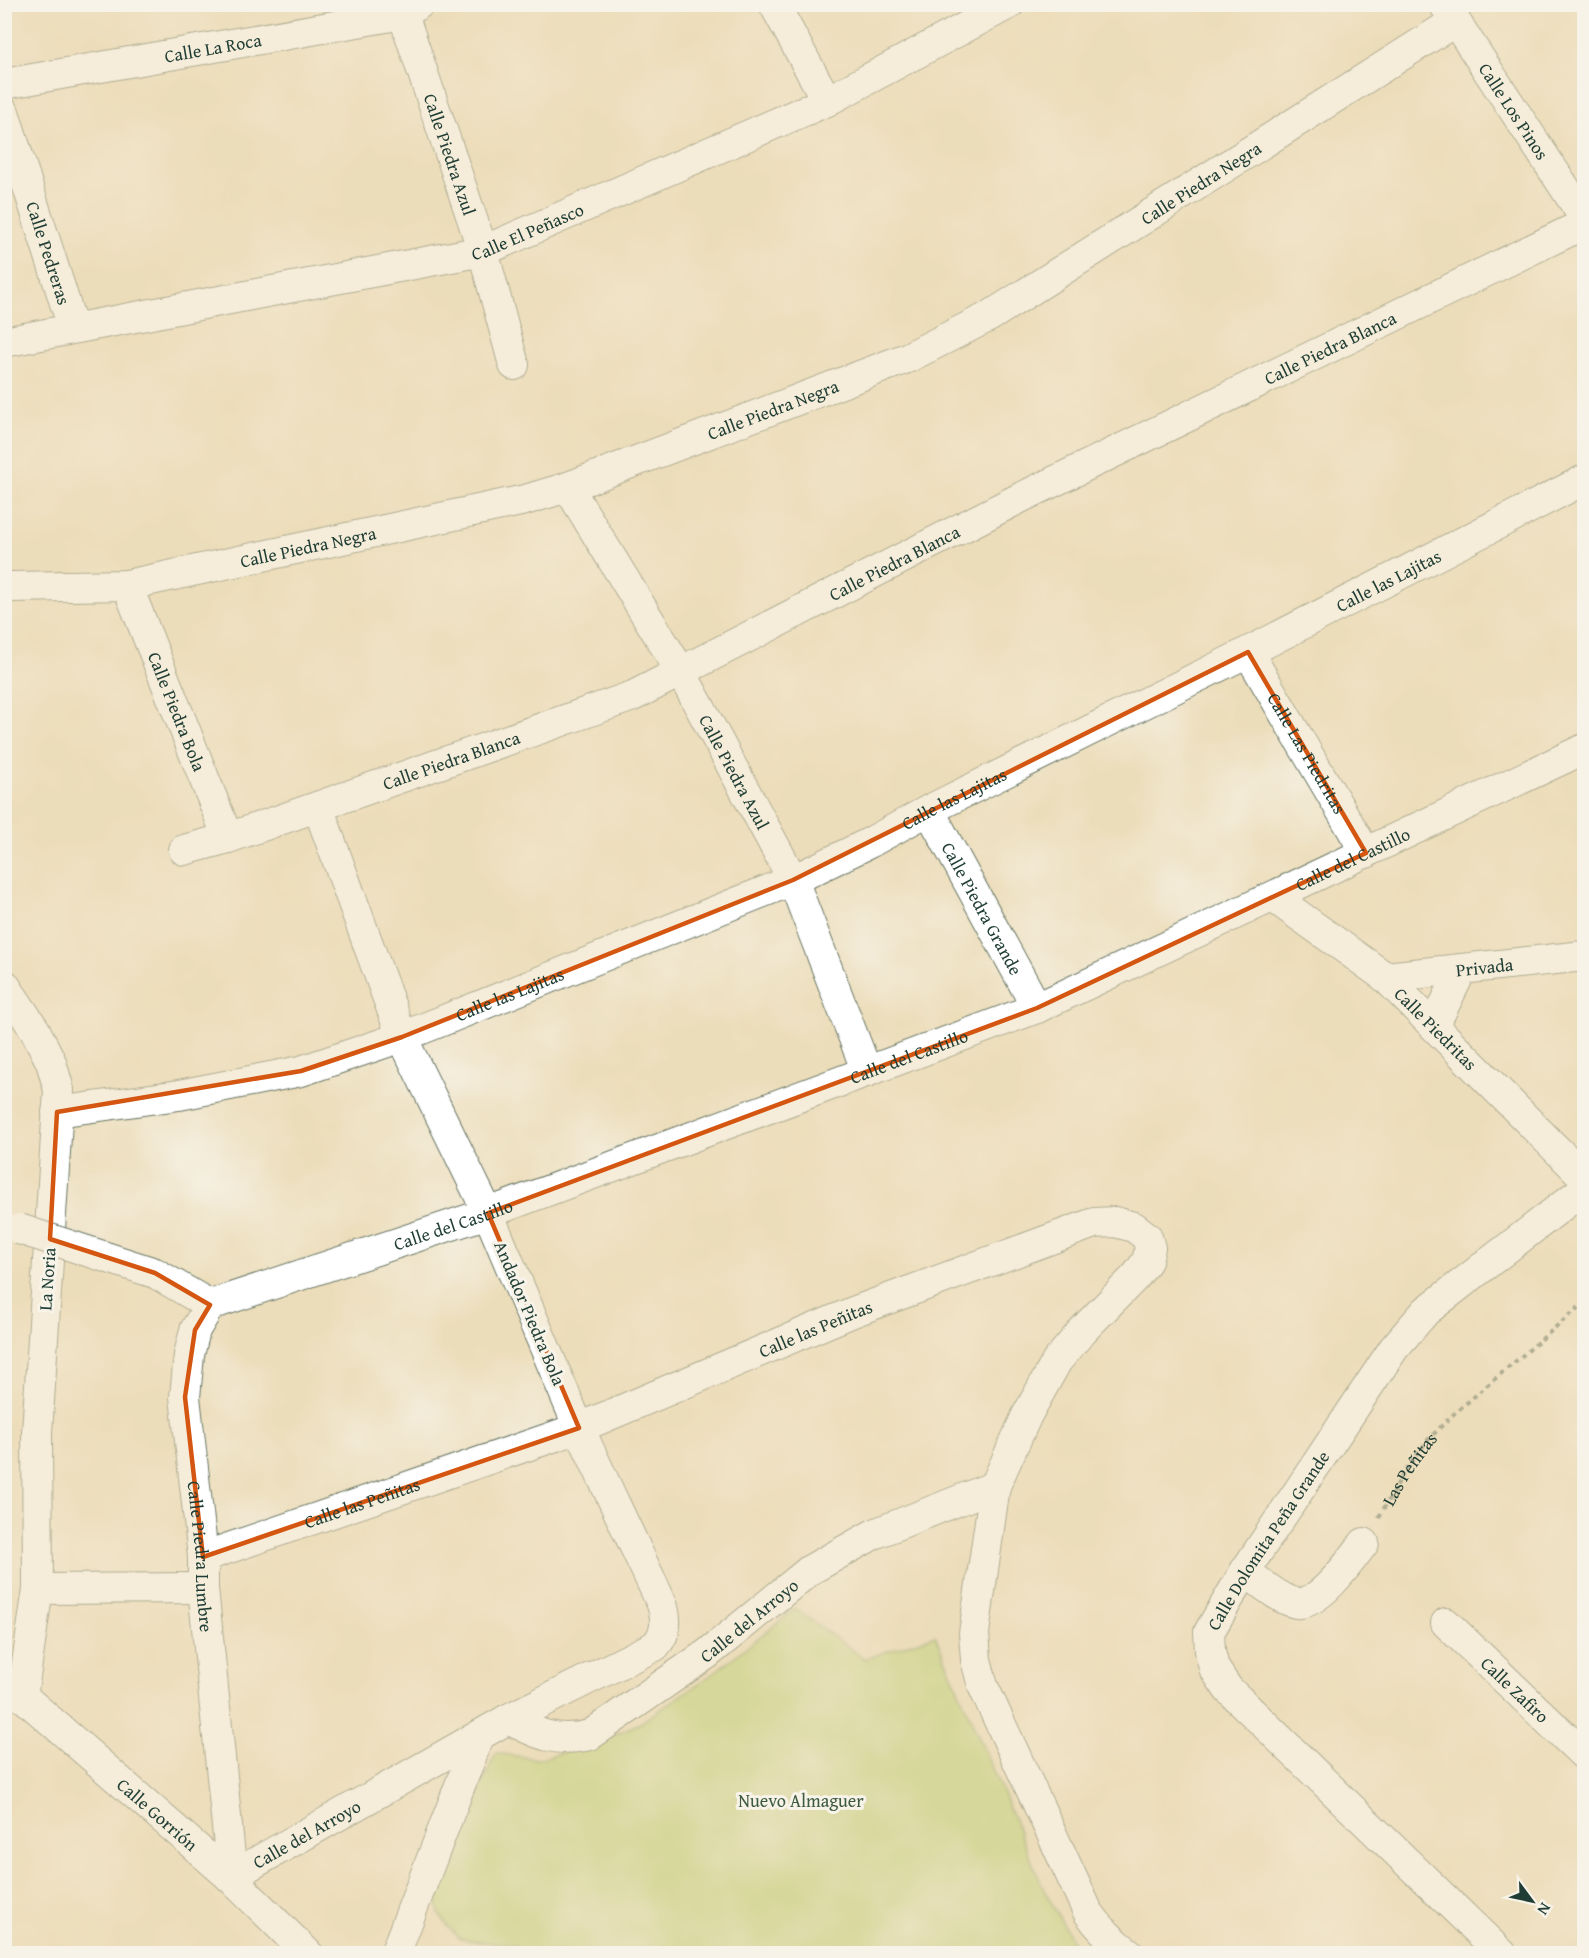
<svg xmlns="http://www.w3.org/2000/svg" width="1589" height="1958" font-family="'Gentium Book Plus',serif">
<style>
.green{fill:#bbd175;stroke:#6d8754;stroke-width:1.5}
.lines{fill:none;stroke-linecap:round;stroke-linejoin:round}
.street-casing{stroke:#677563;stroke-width:32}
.path{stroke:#677563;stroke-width:4;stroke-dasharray:4.5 4.5;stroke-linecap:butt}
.street{stroke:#fff;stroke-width:30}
.street-bridge-casing{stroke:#677563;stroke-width:32;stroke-linecap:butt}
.street-bridge{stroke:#fff;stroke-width:30}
.marked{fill:none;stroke:#d45610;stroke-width:4.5;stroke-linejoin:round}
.labels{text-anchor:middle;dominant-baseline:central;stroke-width:6;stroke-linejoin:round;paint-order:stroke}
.street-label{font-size:18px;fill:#1f3d34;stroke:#f7f3e8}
.park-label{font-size:18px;fill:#3e5b41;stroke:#f7f3e8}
</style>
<rect width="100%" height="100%" fill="#f7f3e8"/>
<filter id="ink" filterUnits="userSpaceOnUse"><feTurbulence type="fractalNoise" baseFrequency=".0167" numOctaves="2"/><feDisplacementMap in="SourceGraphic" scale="12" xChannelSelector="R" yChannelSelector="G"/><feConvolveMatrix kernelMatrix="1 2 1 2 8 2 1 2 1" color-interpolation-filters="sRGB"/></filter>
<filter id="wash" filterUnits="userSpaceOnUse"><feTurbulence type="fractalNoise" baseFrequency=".008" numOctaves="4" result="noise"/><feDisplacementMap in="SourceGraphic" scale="24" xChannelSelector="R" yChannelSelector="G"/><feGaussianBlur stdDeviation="1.35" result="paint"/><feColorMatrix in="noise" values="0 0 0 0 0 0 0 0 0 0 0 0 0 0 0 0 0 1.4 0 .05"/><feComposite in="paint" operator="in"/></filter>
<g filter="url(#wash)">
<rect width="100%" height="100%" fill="#ecddba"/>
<!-- green -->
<path class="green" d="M795,1609L865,1659L935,1635L1044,1890L1072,1940L1082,1953H528L513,1944L480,1942L461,1939L450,1929L439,1913L435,1889L496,1753L537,1759L589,1746L640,1723L707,1678Z"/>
</g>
<g filter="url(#ink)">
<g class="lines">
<defs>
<g id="street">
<path d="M774,4L827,101"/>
<path id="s2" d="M1444,4L1584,217"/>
<path id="s3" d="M403,14L483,251L514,365"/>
<path id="s4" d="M4,84L403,14L419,4"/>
<path id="s5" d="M4,112L73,328"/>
<path id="s6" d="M4,342L483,251L827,101L1009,4"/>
<path id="s7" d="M568,487L681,672L793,880L867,1072"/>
<path id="s8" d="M127,585L228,838"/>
<path id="s9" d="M10,587L127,585L525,500L568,487L907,358L990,316L1454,22"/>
<path id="s10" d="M1248,652L1366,853"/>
<path id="s11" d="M929,810L1037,1008"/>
<path id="s12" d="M184,850L228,838L633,696L1018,499L1584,224"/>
<path id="s13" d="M1273,897L1385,977L1584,1177"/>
<path id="s14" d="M1385,977L1584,956"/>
<path d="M4,984L35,1030L51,1062L59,1090L37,1432L38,1589"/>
<path d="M1434,1026L1462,969"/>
<path id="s15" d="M57,1112L179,1095L301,1071L402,1037L793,880L869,843L929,810L1248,652L1584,480"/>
<path id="s16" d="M155,1273L210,1305L195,1330L189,1355L185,1397L203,1557V1588L232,1876"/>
<path id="s17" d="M210,1305L488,1213L1037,1008L1584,749"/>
<path id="s18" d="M203,1557L579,1428L853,1312L1094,1223L1115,1222L1134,1227L1147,1237L1150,1248L1147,1261L1136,1276L1083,1330L1057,1361L1027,1415L995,1486L974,1633L976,1660L983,1686L1088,1912C1100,1929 1113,1942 1130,1954"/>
<path d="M1245,1571C1259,1581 1281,1601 1297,1603C1319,1606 1352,1559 1364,1543"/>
<path id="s19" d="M1446,1623L1584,1755"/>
<path id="s20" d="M4,1680L230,1877L308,1954"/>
<path d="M22,1697L38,1589L203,1588"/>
<path id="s21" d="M508,1719C538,1734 555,1743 590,1735L707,1654L810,1570L874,1534L995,1486"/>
<path id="s22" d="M230,1877L508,1719L655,1646C667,1633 667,1620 662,1604L579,1428L488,1213L402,1037L318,807"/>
<path d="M395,1954L479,1736"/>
<path id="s23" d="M1502,1954L1228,1689L1214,1668L1210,1651L1209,1632L1245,1571L1394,1348L1426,1311L1584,1189"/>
</g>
</defs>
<!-- street casing -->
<use href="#street" class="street-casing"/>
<!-- path -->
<path class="path" id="s1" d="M1379,1517L1403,1474L1427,1441L1449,1418L1584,1303"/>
<!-- street -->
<use href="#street" class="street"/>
<defs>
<path id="street-bridge" d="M19,1229L155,1273"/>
</defs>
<!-- street-bridge casing -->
<use href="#street-bridge" class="street-bridge-casing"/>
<!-- street-bridge -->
<use href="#street-bridge" class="street-bridge"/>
</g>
</g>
<!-- marked area -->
<path d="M0 0H1589V1958H0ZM1248,652L1366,853L1037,1008L488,1213L579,1428L203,1557L185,1397L195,1330L210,1305L155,1273L50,1239L57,1112L301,1071L402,1037L793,880Z" fill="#ecddba" fill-opacity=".55" fill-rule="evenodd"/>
<path class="marked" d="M1248,652L1366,853L1037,1008L488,1213L579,1428L203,1557L185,1397L195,1330L210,1305L155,1273L50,1239L57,1112L301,1071L402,1037L793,880Z"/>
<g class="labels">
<!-- street labels -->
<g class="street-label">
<text stroke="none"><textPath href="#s4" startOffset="212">Calle La Roca</textPath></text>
<text stroke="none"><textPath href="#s2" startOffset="128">Calle Los Pinos</textPath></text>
<text stroke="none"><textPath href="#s3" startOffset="148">Calle Piedra Azul</textPath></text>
<text stroke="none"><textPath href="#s9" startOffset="1274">Calle Piedra Negra</textPath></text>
<text stroke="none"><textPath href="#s6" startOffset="536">Calle El Peñasco</textPath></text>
<text stroke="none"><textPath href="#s5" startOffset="148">Calle Pedreras</textPath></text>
<text stroke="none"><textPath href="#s12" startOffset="1254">Calle Piedra Blanca</textPath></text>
<text stroke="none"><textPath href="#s9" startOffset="788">Calle Piedra Negra</textPath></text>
<text stroke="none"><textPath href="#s9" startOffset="302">Calle Piedra Negra</textPath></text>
<text stroke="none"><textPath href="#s12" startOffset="768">Calle Piedra Blanca</textPath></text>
<text stroke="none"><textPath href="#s15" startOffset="1442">Calle las Lajitas</textPath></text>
<text stroke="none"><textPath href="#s8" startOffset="136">Calle Piedra Bola</textPath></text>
<text stroke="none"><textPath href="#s10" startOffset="117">Calle Las Piedritas</textPath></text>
<text stroke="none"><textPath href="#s12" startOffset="282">Calle Piedra Blanca</textPath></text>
<text stroke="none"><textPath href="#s7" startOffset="330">Calle Piedra Azul</textPath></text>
<text stroke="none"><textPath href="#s15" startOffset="956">Calle las Lajitas</textPath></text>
<text stroke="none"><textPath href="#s17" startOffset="1228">Calle del Castillo</textPath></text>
<text stroke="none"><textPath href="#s11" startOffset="112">Calle Piedra Grande</textPath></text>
<text stroke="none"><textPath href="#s14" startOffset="100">Privada</textPath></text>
<text stroke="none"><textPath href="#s15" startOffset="470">Calle las Lajitas</textPath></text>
<text stroke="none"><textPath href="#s13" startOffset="210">Calle Piedritas</textPath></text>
<text stroke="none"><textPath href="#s17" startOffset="742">Calle del Castillo</textPath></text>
<text stroke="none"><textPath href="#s17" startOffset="256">Calle del Castillo</textPath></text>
<text transform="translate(47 1279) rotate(-86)">La Noria</text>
<text transform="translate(530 1313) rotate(67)">Andador Piedra Bola</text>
<text stroke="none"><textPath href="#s18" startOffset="654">Calle las Peñitas</textPath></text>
<text stroke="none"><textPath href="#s1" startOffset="57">Las Peñitas</textPath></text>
<text stroke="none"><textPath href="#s18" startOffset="168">Calle las Peñitas</textPath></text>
<text stroke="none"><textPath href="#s23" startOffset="552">Calle Dolomita Peña Grande</textPath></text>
<text stroke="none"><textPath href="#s16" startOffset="321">Calle Piedra Lumbre</textPath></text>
<text stroke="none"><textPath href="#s21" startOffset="282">Calle del Arroyo</textPath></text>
<text stroke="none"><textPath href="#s19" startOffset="96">Calle Zafiro</textPath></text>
<text stroke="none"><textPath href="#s20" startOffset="204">Calle Gorrión</textPath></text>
<text stroke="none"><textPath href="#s22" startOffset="88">Calle del Arroyo</textPath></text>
</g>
<!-- park labels -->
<g class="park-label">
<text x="801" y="1800">Nuevo Almaguer</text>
</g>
</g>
<!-- margin -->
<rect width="1589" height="1958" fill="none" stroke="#f7f3e8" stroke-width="24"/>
<!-- north arrow -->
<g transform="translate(1532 1901) rotate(123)" stroke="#f7f3e8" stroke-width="4.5" paint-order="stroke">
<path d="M0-4.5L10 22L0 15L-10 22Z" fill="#1f3d34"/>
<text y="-9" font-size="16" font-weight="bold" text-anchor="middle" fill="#1f3d34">N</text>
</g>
</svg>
